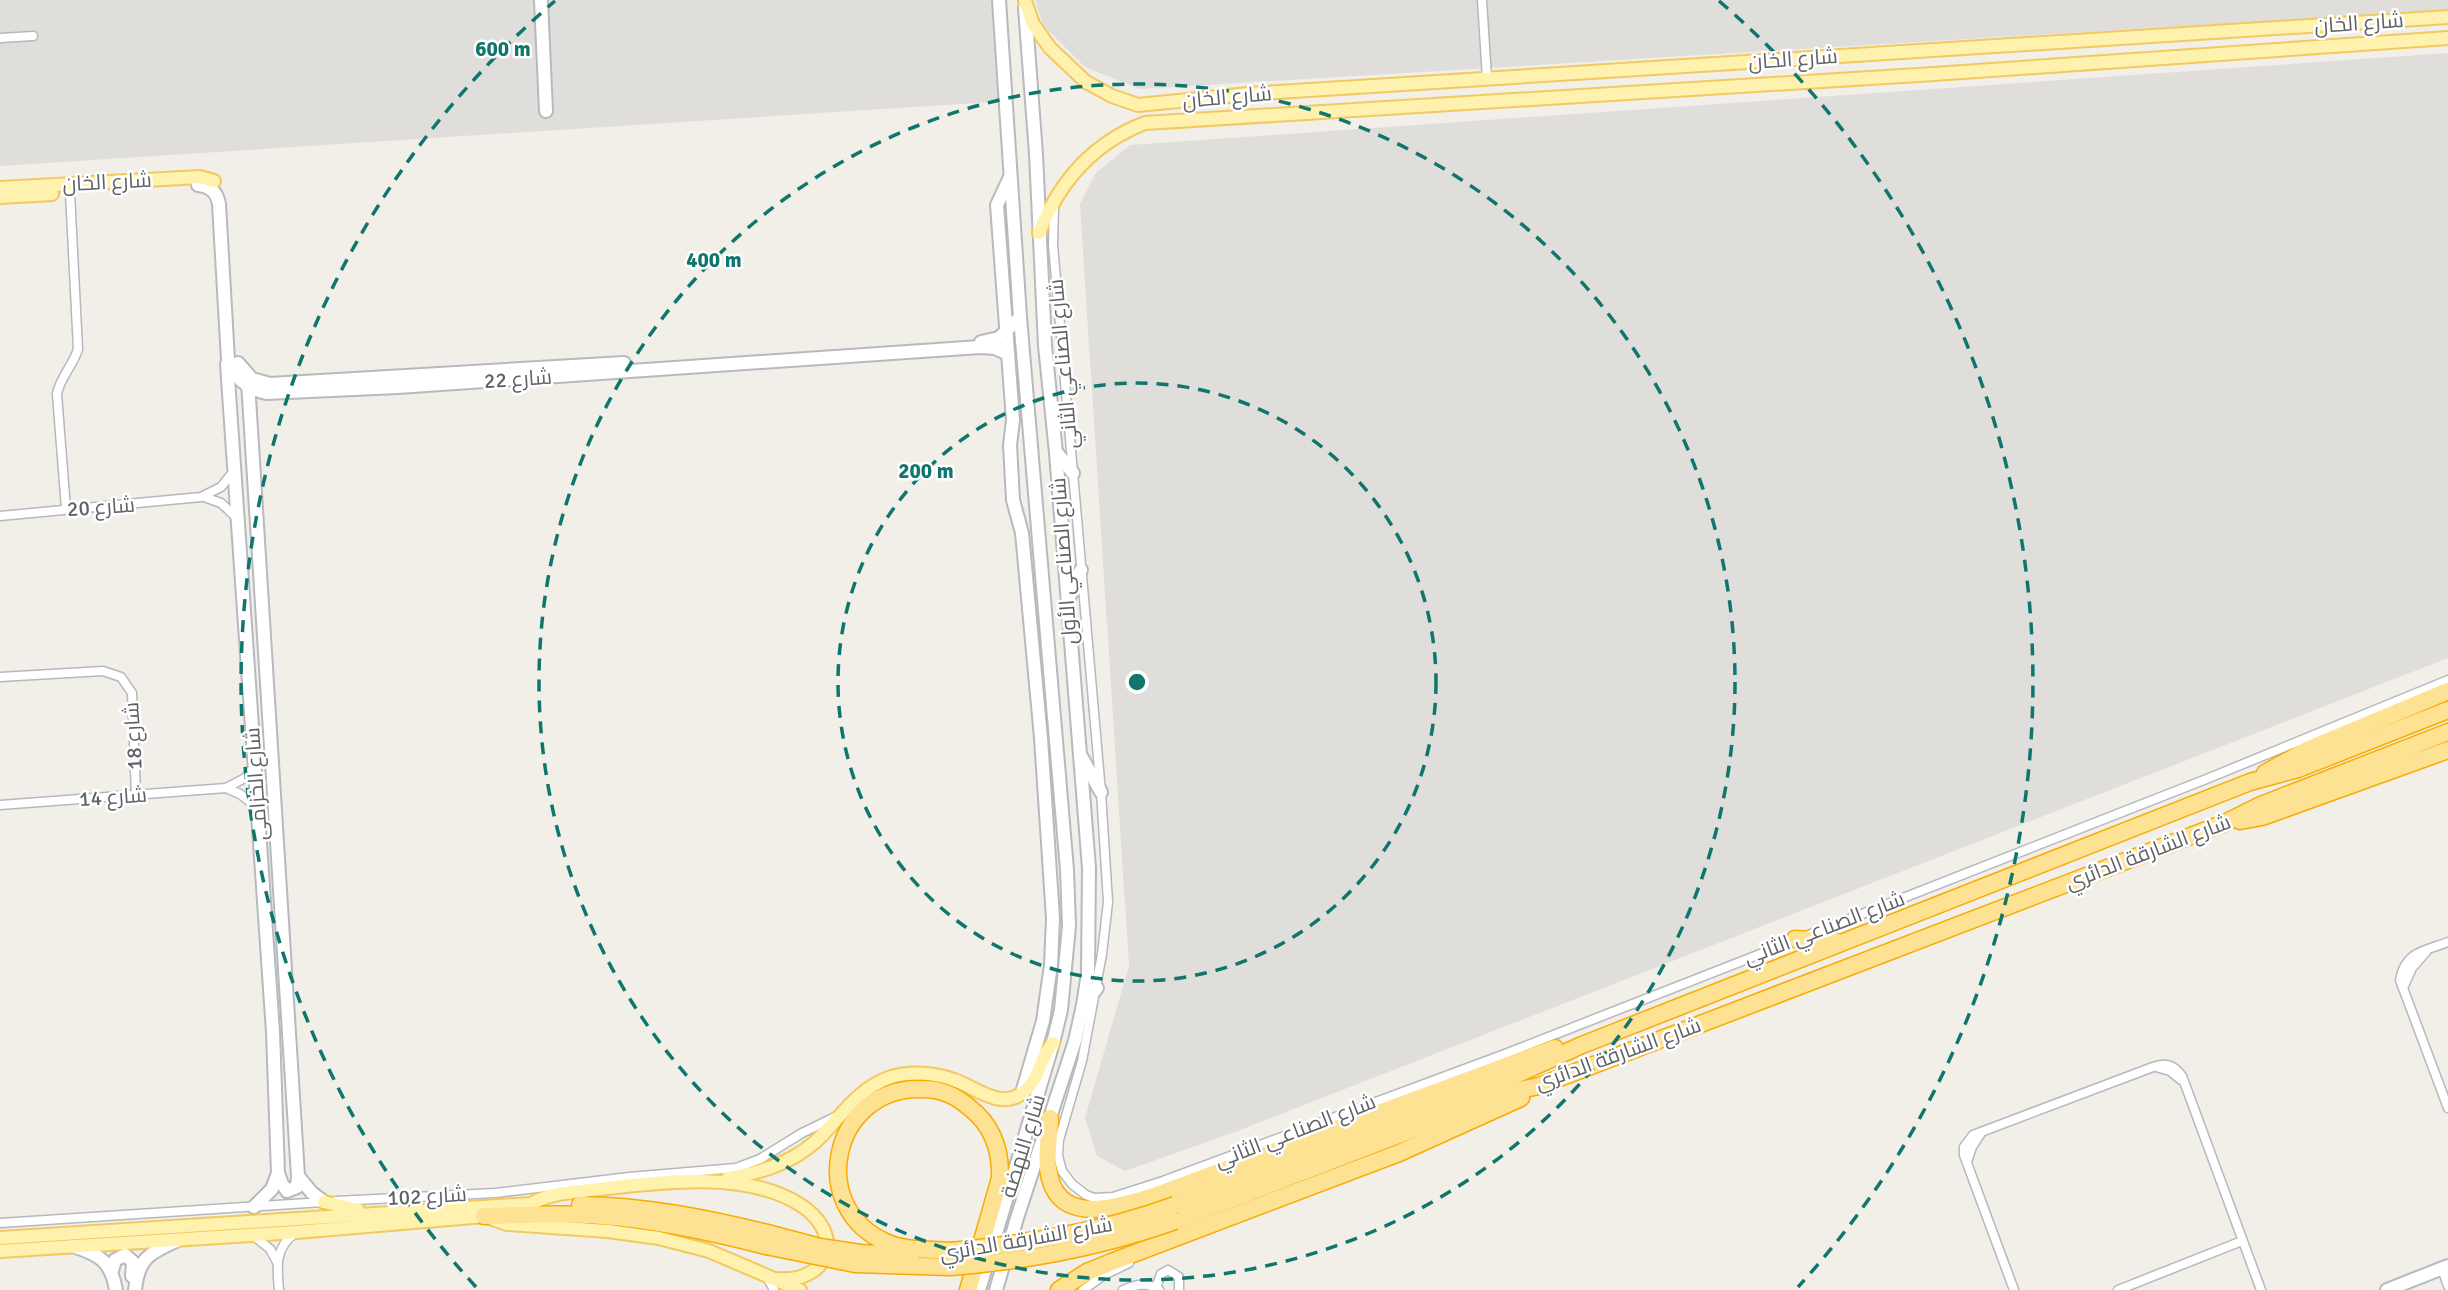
<svg xmlns="http://www.w3.org/2000/svg" width="2448" height="1290" font-family="Signika,Cairo,sans-serif">
<style>
.industrial{fill:#e0deda}
.lines{fill:none;stroke-linecap:round;stroke-linejoin:round}
.street-casing{stroke:#b5b8bc;stroke-width:11}
.secondary-casing{stroke:#b6babf;stroke-width:16}
.primary-casing{stroke:#f2c960;stroke-width:16}
.highway-casing{stroke:#f9ab00;stroke-width:19}
.street{stroke:#fff;stroke-width:8}
.secondary{stroke:#fff;stroke-width:12}
.primary{stroke:#fff2af;stroke-width:12}
.highway{stroke:#fde293;stroke-width:16}
.highway-bridge-casing{stroke:#f9ab00;stroke-width:19;stroke-linecap:butt}
.highway-bridge{stroke:#fde293;stroke-width:16}
.ring{fill:none;stroke:#0f766e;stroke-width:3.5;stroke-dasharray:12 9}
.labels{text-anchor:middle;dominant-baseline:central;stroke-width:5;stroke-linejoin:round;paint-order:stroke}
.street-label{font-size:21px;fill:#5f6368;stroke:#fff}
.centre{fill:#0f766e;stroke:#fff;stroke-width:3.5}
.ring-label{font-size:21px;text-anchor:middle;font-weight:bold;fill:#0f766e;stroke:#fff;stroke-width:5;stroke-linejoin:round;paint-order:stroke}
</style>
<rect width="100%" height="100%" fill="#f1efe8"/>
<!-- industrial -->
<g class="industrial">
<path d="M0,0H1000L1007,101L0,166Z"/>
<path d="M1035,0H2448V10L1140,89L1085,67L1043,25Z"/>
<path d="M2448,53V658L1235,1132L1125,1171L1097,1156L1085,1118L1129,966L1080,204L1096,173L1130,145Z"/>
</g>
<g class="lines">
<defs>
<g id="street">
<path d="M1482,0L1487,78"/>
<path d="M0,38L33,36"/>
<path d="M1054,206L1053,245L1101,792L1108,902L1102,954L1082,1061L1059,1140L1058,1156L1062,1171L1072,1184L1086,1195L1094,1198L1113,1197L1163,1181L1505,1054L2209,778L2448,680"/>
<path d="M204,497L221,503L237,518"/>
<path d="M66,509L57,394C60,377 73,366 78,349L70,193"/>
<path d="M0,516L201,497L221,487L234,471"/>
<path d="M0,677L103,671L121,677L132,693L136,795"/>
<path d="M226,788L240,794L258,808"/>
<path d="M0,805L226,788L245,778L254,767"/>
<path d="M2448,942C2425,951 2405,951 2400,980L2448,1108"/>
<path d="M2403,988L2412,968L2426,952"/>
<path d="M2156,1067L2170,1071L2181,1080"/>
<path d="M1967,1162L1972,1147L1981,1133"/>
<path d="M336,1201L495,1193L629,1177L736,1168L760,1159L802,1133L837,1116"/>
<path d="M0,1223L323,1202"/>
<path d="M254,1236L270,1249L277,1262"/>
<path d="M2442,1269L2448,1286"/>
<path d="M766,1275L774,1290"/>
<path d="M1156,1288L1161,1274L1168,1270L1179,1277V1290"/>
<path d="M279,1290C277,1267 274,1249 295,1233"/>
<path d="M1083,1290L1104,1275L1129,1263"/>
<path d="M1123,1290C1135,1285 1147,1281 1159,1290"/>
<path d="M2014,1290L1964,1155V1147L1973,1135L2153,1067C2166,1062 2174,1065 2182,1076L2261,1290"/>
<path d="M2118,1290L2242,1241"/>
</g>
<g id="secondary">
<path d="M541,0L546,111"/>
<path d="M1010,177L997,205L1013,420L1010,445L1013,500L1022,533L1041,738L1053,918L1051,965L1043,1021L1022,1093"/>
<path d="M198,185C210,186 217,192 219,204L228,360C235,378 248,389 266,393L398,387L980,347L995,348L1008,354"/>
<path d="M981,342L999,338L1020,317"/>
<path d="M238,363L252,379L270,384L624,363"/>
<path d="M227,364L273,1032L278,1173L272,1189L254,1207"/>
<path d="M248,382L298,1176L312,1193L324,1202"/>
<path d="M1057,453L1073,473"/>
<path d="M1068,600L1081,570"/>
<path d="M1081,756L1101,792"/>
<path d="M1083,1005L1097,988"/>
<path d="M278,1173L282,1184L287,1191L297,1187L298,1176"/>
<path d="M73,1246C100,1255 111,1261 116,1290"/>
<path d="M112,1271L115,1260L125,1255L133,1262L132,1276"/>
<path d="M135,1290C138,1259 149,1253 176,1241"/>
<path d="M979,1290L1053,1043L1061,1010L1069,926L1067,870L1020,317L999,0"/>
<path d="M996,1290L1017,1218L1075,1041L1083,1005L1088,973L1089,868L1056,453L1045,346L1036,154L1025,8"/>
<path d="M2387,1290L2448,1266"/>
</g>
<g id="primary">
<path d="M1025,1L1033,24L1050,48L1086,82L1112,96L1138,105L1248,94L2448,17"/>
<path d="M0,188L200,177L214,181"/>
<path d="M0,197L52,194"/>
<path d="M1039,233C1059,182 1093,143 1145,123L1934,74L2448,38"/>
<path d="M728,1178C759,1173 790,1164 815,1142C841,1118 856,1089 891,1077C910,1071 936,1073 954,1080C978,1088 1003,1113 1027,1089C1040,1076 1041,1056 1053,1043"/>
<path d="M324,1202L358,1210"/>
<path d="M0,1238L531,1204C550,1192 577,1192 599,1189C659,1182 744,1170 799,1204C846,1233 831,1284 775,1279"/>
<path d="M0,1251L297,1232L484,1216L507,1224L608,1231L659,1238L709,1251L800,1290"/>
</g>
<g id="highway">
<path d="M2265,773L2307,750L2448,691"/>
<path d="M2240,821L2262,817L2448,750"/>
<path d="M1795,939L1837,942"/>
<path d="M1050,1118C1050,1135 1046,1151 1048,1168C1055,1227 1113,1208 1151,1197L1555,1048"/>
<path d="M580,1205C646,1206 707,1218 771,1234"/>
<path d="M1175,1205L1520,1073L1582,1045L2250,782L2298,769L2448,710"/>
<path d="M484,1216C523,1215 563,1213 602,1216C658,1220 712,1232 766,1246"/>
<path d="M1175,1221L1510,1092L1539,1086L2227,822L2261,805L2448,732"/>
<path d="M951,1251C931,1249 907,1251 888,1243C804,1208 833,1086 922,1089C941,1089 955,1095 970,1108C993,1126 1001,1150 1000,1178L968,1290"/>
<path d="M860,1253L911,1256"/>
<path d="M855,1264L950,1267"/>
<path d="M1059,1290L1087,1272L1109,1263L1399,1153L1521,1098"/>
</g>
</defs>
<!-- street casing -->
<use href="#street" class="street-casing"/>
<!-- secondary casing -->
<use href="#secondary" class="secondary-casing"/>
<!-- primary casing -->
<use href="#primary" class="primary-casing"/>
<!-- highway casing -->
<use href="#highway" class="highway-casing"/>
<!-- street -->
<use href="#street" class="street"/>
<!-- secondary -->
<use href="#secondary" class="secondary"/>
<!-- primary -->
<use href="#primary" class="primary"/>
<!-- highway -->
<use href="#highway" class="highway"/>
<defs>
<g id="highway-bridge">
<path d="M771,1234L820,1247L860,1253"/>
<path d="M766,1246L855,1264"/>
<path d="M951,1251C1028,1243 1102,1232 1175,1205"/>
<path d="M950,1267C1027,1261 1102,1247 1175,1221"/>
</g>
</defs>
<!-- highway-bridge casing -->
<use href="#highway-bridge" class="highway-bridge-casing"/>
<!-- highway-bridge -->
<use href="#highway-bridge" class="highway-bridge"/>
</g>
<!-- distance rings -->
<g class="ring">
<circle cx="1137" cy="682" r="299"/>
<circle cx="1137" cy="682" r="598"/>
<path d="M476 1287A896 896 0 0 1 555 1M1719 1A896 896 0 0 1 1798 1287"/>
</g>
<g class="labels">
<!-- street labels -->
<g class="street-label">
<text transform="translate(2359 23) rotate(-4)">شارع الخان</text>
<text transform="translate(1793 59) rotate(-4)">شارع الخان</text>
<text transform="translate(1227 97) rotate(-5)">شارع الخان</text>
<text transform="translate(107 182) rotate(-3)">شارع الخان</text>
<text transform="translate(1063 364) rotate(-95)">شارع الصناعي الثاني</text>
<text transform="translate(518 379) rotate(-4)">شارع 22</text>
<text transform="translate(101 507) rotate(-4)">شارع 20</text>
<text transform="translate(1064 561) rotate(-94)">شارع الصناعي الأول</text>
<text transform="translate(133 736) rotate(-93)">شارع 18</text>
<text transform="translate(256 784) rotate(-94)">شارع الخزامى</text>
<text transform="translate(113 797) rotate(-4)">شارع 14</text>
<text transform="translate(2148 852) rotate(-21)">شارع الشارقة الدائري</text>
<text transform="translate(1824 928) rotate(-21)">شارع الصناعي الثاني</text>
<text transform="translate(1618 1054) rotate(-20)">شارع الشارقة الدائري</text>
<text transform="translate(1295 1131) rotate(-21)">شارع الصناعي الثاني</text>
<text transform="translate(1023 1146) rotate(-73)">شارع النهضة</text>
<text transform="translate(427 1196) rotate(-3)">شارع 102</text>
<text transform="translate(1026 1239) rotate(-10)">شارع الشارقة الدائري</text>
</g>
</g>
<circle cx="1137" cy="682" r="10" class="centre"/>
<g class="ring-label">
<text x="503" y="56">600 m</text>
<text x="714" y="267">400 m</text>
<text x="926" y="478">200 m</text>
</g>
</svg>
